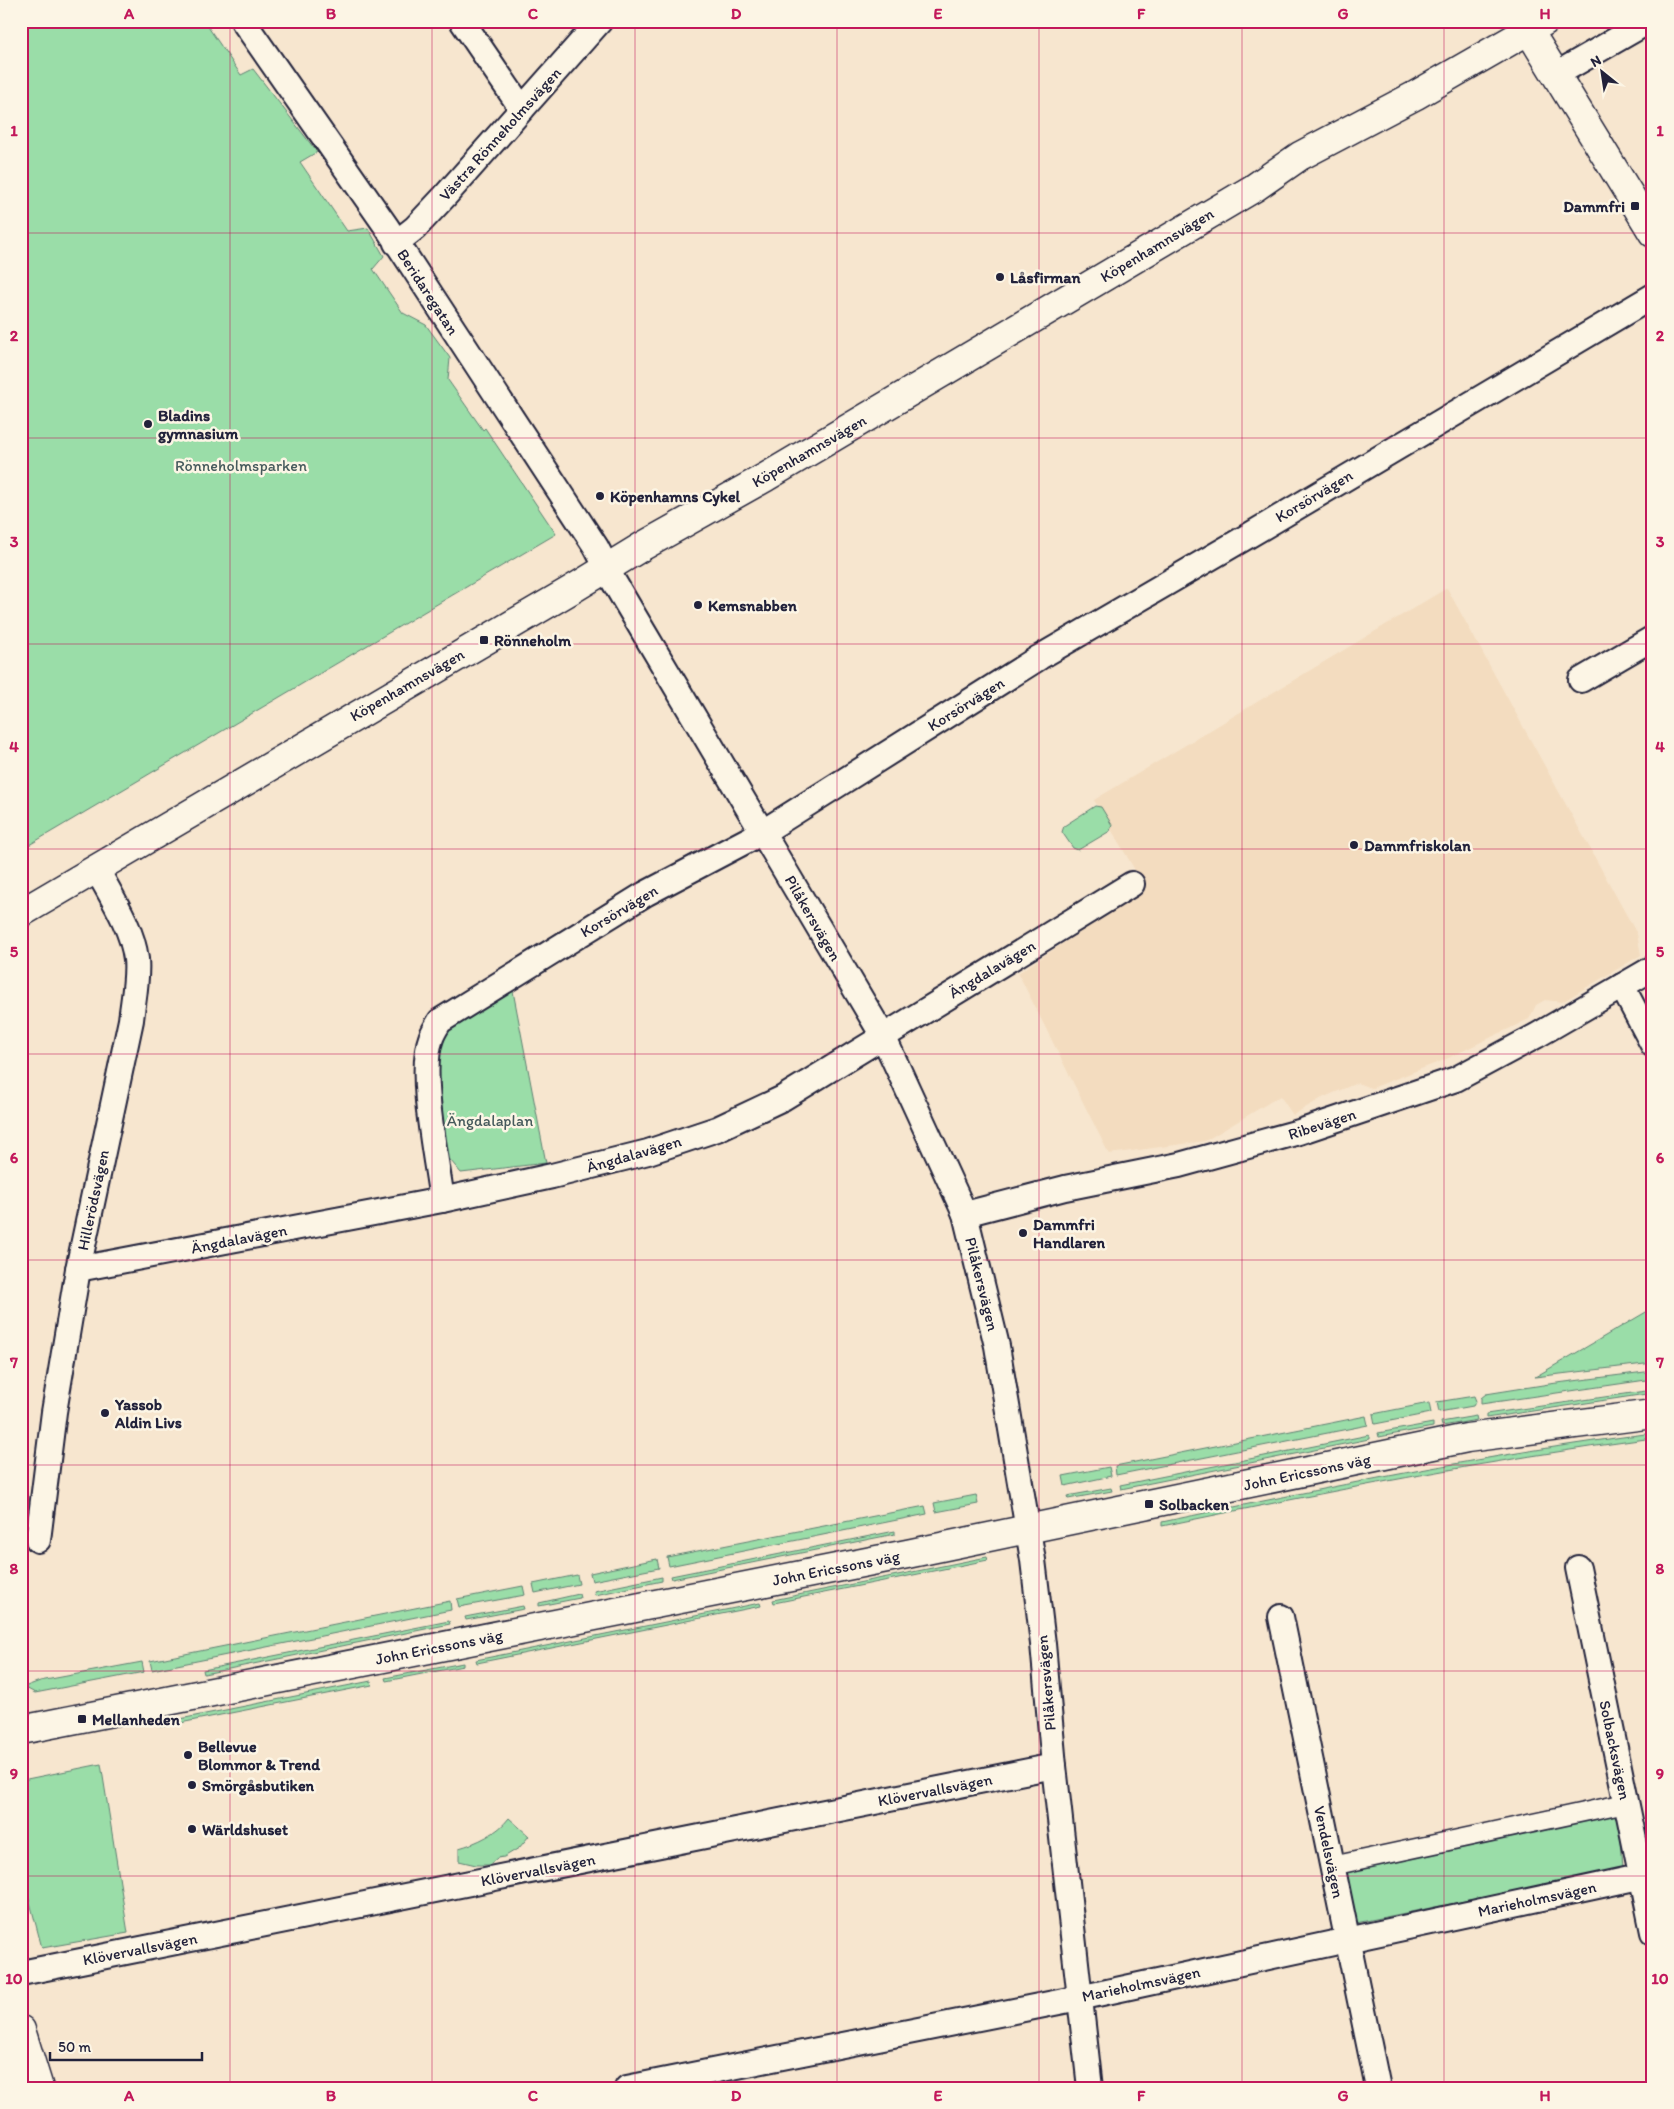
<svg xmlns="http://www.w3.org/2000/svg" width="1674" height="2109" font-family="Itim,sans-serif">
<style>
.built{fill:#f3dcbf}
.green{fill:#9adda8;stroke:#5e8072}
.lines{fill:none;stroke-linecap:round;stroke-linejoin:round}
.pedestrian-casing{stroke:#22223b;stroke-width:21}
.minor-casing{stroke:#22223b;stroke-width:28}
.tertiary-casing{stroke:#22223b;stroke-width:31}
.secondary-casing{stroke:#22223b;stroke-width:31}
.pedestrian{stroke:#fcf5e5;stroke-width:18}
.minor{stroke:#fcf5e5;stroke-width:24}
.tertiary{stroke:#fcf5e5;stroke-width:28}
.secondary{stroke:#fcf5e5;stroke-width:28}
.grid{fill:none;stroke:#c2185b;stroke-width:1;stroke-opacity:0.55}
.poi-dot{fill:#22223b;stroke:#fcf5e5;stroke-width:2}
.labels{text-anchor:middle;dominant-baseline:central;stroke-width:5;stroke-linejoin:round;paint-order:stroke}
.street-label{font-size:16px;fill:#22223b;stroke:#fcf5e5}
.poi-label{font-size:16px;font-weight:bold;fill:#22223b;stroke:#fcf5e5;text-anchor:start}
.park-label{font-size:16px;fill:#465a5c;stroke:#fcf5e5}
.neatline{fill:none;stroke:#c2185b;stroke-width:2}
.grid-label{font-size:16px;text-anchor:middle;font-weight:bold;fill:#c2185b}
</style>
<rect width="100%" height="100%" fill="#f7e6cf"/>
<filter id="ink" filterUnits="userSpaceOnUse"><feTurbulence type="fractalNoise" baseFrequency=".02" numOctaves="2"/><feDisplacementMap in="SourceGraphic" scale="10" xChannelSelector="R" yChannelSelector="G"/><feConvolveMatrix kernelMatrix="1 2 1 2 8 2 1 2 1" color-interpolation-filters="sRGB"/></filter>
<g filter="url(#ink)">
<!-- built -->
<path class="built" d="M1447,588L1637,934L1641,955L1562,1002L1545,1000L1536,1005L1529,1019L1444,1060L1372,1088L1357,1083L1322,1098L1293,1115L1280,1096L1205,1141L1109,1154L1018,973L1146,889L1094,800Z"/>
<!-- green -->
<g class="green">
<path d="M21,21H204L241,75L253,69L317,152L300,162L347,231L368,228L384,256L373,269L403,313L426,325L450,358L448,380L483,430L485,428L556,534L24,848L21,843Z"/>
<path d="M1095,806L1101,807L1112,825L1110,831L1078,850L1073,848L1062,832L1064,826Z"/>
<path d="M513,991L546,1163L461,1173L446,1155L435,1048L452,1022Z"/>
<path d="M1653,1308V1363L1535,1377Z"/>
<path d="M1653,1371V1379L1481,1404V1398L1486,1394L1549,1384Z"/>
<path d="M1653,1390V1393L1486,1418V1414Z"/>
<path d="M1474,1396L1476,1401L1473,1406L1439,1412L1437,1402Z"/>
<path d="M1429,1403L1431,1413L1375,1424L1373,1414Z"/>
<path d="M1366,1416L1368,1425L1116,1475L1115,1466Z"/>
<path d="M1476,1416L1477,1420L1442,1426L1441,1422Z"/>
<path d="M1433,1423V1427L1379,1437L1378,1433Z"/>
<path d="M1653,1433V1438C1488,1460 1325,1492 1162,1526V1522C1325,1488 1488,1454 1653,1433Z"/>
<path d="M1369,1435V1439L1121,1489L1120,1485Z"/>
<path d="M1109,1467L1111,1476L1065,1486L1063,1476Z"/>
<path d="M1111,1488L1112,1491L1068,1499L1067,1496Z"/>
<path d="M976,1495L978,1504L936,1512L934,1503Z"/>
<path d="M925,1506L927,1514L669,1566L667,1557Z"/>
<path d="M895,1531V1534L672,1579L671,1576Z"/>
<path d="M987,1557L988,1560L774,1603L773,1600Z"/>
<path d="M657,1559L659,1568L592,1581L590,1573Z"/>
<path d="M577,1575L579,1584L535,1593L533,1584Z"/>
<path d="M662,1577V1581L595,1595L594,1591Z"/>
<path d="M523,1586L525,1595L459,1607L457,1599Z"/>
<path d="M579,1594L580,1598L539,1606V1603Z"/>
<path d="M450,1601L451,1610L152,1670L150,1661Z"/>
<path d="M760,1603L761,1606L477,1663L476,1660Z"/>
<path d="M523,1606L524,1609L466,1620L465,1617Z"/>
<path d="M449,1621L450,1624L204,1674L203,1670Z"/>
<path d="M142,1662L144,1672L35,1693L24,1687L40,1681Z"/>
<path d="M463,1663V1666L386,1681L385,1678Z"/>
<path d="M371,1681L372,1685L160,1727V1723Z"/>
<path d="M101,1764L128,1933L42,1948L21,1868V1785L27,1779Z"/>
<path d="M1619,1813L1623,1869L1356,1923L1344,1873Z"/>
<path d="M509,1818L529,1836L519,1848L504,1857L497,1858L489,1865H476L459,1861V1848C477,1843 498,1833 509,1818Z"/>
</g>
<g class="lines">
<defs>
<path id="pedestrian" d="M1332,1866L1626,1803"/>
<g id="minor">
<path d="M243,21L386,226L596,547L614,582L883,1036L965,1214L997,1346L1033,1560L1043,1644L1054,1766L1090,2088"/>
<path d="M462,21L522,109"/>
<path d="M1555,75L1649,21"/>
<path d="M396,243L415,228L445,196L600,21"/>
<path d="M1581,680L1653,638"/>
<path d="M1622,986L1653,1045"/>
<path d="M442,1200C437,1162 418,1072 431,1038C433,1032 437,1026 440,1021L645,894L763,832L1040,657L1248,536L1653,296"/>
<path d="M965,1214L1065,1188L1179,1165L1299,1132L1456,1079L1536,1036L1653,968"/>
<path d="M78,1269L442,1200L552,1176L648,1152L717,1129L783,1098L1132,884"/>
<path d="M38,1540L54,1412L78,1269L131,1020C133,1001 138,979 136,959C132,927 111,896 96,868"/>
<path d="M1578,1568L1653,1932"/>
<path d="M1281,1617L1378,2088"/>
<path d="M21,1973L1054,1766"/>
<path d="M627,2088L1079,1998L1653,1874"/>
</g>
<g id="tertiary">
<path d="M21,913L571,590L643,546L766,477L1254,188L1300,156L1416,95L1545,21"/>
<path d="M21,1730L907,1554L1467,1438L1653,1414"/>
<path d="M21,2030L39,2088"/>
</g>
<path id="secondary" d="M1523,21L1653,233"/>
</defs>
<!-- pedestrian casing -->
<use href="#pedestrian" class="pedestrian-casing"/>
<!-- minor casing -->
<use href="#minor" class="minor-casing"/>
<!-- tertiary casing -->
<use href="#tertiary" class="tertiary-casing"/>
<!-- secondary casing -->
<use href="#secondary" class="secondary-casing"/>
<!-- pedestrian -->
<use href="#pedestrian" class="pedestrian"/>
<!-- minor -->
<use href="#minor" class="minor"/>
<!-- tertiary -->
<use href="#tertiary" class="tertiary"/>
<!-- secondary -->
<use href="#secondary" class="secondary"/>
</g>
</g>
<!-- grid -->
<path class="grid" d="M230,21V2088M432,21V2088M635,21V2088M837,21V2088M1039,21V2088M1242,21V2088M1444,21V2088M21,233H1653M21,438H1653M21,644H1653M21,849H1653M21,1054H1653M21,1260H1653M21,1465H1653M21,1671H1653M21,1876H1653"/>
<!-- markers -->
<g class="poi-dot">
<rect x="1630" y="201" width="10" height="10" rx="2.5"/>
<circle cx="1000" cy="277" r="5"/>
<circle cx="148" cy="424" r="5"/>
<circle cx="600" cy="496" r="5"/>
<circle cx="698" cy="605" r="5"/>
<rect x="479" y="635" width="10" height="10" rx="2.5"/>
<circle cx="1354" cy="845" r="5"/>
<circle cx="1023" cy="1233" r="5"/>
<circle cx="105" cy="1413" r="5"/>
<rect x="1144" y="1499" width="10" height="10" rx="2.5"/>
<rect x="77" y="1714" width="10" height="10" rx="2.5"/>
<circle cx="188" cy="1755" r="5"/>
<circle cx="192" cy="1785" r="5"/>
<circle cx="192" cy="1829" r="5"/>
</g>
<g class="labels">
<!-- street labels -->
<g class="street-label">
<text transform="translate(500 134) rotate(-48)">Västra Rönneholmsvägen</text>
<text transform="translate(1157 245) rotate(-31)">Köpenhamnsvägen</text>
<text transform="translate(428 292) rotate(57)">Beridaregatan</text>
<text transform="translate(809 451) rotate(-30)">Köpenhamnsvägen</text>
<text transform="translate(1314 496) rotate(-31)">Korsörvägen</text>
<text transform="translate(407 685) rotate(-30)">Köpenhamnsvägen</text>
<text transform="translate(966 704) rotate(-32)">Korsörvägen</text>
<text transform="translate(619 911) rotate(-31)">Korsörvägen</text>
<text transform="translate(813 918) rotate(60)">Pilåkersvägen</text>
<text transform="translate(992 969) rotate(-31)">Ängdalavägen</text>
<text transform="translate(1322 1124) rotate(-18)">Ribevägen</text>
<text transform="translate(634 1154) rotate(-16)">Ängdalavägen</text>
<text transform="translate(93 1200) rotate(-78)">Hillerödsvägen</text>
<text transform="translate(239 1239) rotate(-11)">Ängdalavägen</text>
<text transform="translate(982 1284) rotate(76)">Pilåkersvägen</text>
<text transform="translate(1307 1472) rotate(-12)">John Ericssons väg</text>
<text transform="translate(836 1568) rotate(-11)">John Ericssons väg</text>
<text transform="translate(439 1647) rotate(-11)">John Ericssons väg</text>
<text transform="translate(1046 1683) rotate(-95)">Pilåkersvägen</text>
<text transform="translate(1615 1750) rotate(78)">Solbacksvägen</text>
<text transform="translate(935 1790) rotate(-11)">Klövervallsvägen</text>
<text transform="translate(1329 1852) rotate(78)">Vendelsvägen</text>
<text transform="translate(538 1870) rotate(-11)">Klövervallsvägen</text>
<text transform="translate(1537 1899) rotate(-12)">Marieholmsvägen</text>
<text transform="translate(140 1949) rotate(-11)">Klövervallsvägen</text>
<text transform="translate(1141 1984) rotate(-12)">Marieholmsvägen</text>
</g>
<!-- poi labels -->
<g class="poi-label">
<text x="1625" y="206" text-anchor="end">Dammfri</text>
<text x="1010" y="277">Låsfirman</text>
<text x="158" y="415">Bladins<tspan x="158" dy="18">gymnasium</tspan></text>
<text x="610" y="496">Köpenhamns Cykel</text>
<text x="708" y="605">Kemsnabben</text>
<text x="494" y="640">Rönneholm</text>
<text x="1364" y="845">Dammfriskolan</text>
<text x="1033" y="1224">Dammfri<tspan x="1033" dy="18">Handlaren</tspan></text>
<text x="115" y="1404">Yassob<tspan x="115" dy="18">Aldin Livs</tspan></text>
<text x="1159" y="1504">Solbacken</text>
<text x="92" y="1719">Mellanheden</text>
<text x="198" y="1746">Bellevue<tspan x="198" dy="18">Blommor &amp; Trend</tspan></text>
<text x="202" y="1785">Smörgåsbutiken</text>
<text x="202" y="1829">Wärldshuset</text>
</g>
<!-- park labels -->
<g class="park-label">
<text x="241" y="465">Rönneholmsparken</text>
<text x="490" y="1120">Ängdalaplan</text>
</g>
</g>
<!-- margin -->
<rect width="1674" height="2109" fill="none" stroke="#fcf5e5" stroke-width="55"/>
<!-- north arrow -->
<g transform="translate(1602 72) rotate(330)" stroke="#fcf5e5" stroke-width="4" paint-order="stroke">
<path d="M0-4L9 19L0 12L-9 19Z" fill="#22223b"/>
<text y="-8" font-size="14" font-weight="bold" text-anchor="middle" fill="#22223b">N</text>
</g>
<!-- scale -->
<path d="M50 2052v8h152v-8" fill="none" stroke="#22223b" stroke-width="2.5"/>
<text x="58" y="2052" font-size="15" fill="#22223b" stroke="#fcf5e5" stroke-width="4" paint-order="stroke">50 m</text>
<rect x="28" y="28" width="1618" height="2054" class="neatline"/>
<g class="grid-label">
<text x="129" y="19">A</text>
<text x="331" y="19">B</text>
<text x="533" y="19">C</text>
<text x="736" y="19">D</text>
<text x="938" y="19">E</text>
<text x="1141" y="19">F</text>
<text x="1343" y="19">G</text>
<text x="1545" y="19">H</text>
<text x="14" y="136">1</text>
<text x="1660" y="136">1</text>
<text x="14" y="341">2</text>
<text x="1660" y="341">2</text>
<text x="14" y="547">3</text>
<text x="1660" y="547">3</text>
<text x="14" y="752">4</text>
<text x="1660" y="752">4</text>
<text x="14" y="957">5</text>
<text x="1660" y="957">5</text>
<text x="14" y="1163">6</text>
<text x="1660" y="1163">6</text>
<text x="14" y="1368">7</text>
<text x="1660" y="1368">7</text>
<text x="14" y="1574">8</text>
<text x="1660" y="1574">8</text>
<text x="14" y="1779">9</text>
<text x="1660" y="1779">9</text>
<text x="14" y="1984">10</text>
<text x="1660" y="1984">10</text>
<text x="129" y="2101">A</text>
<text x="331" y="2101">B</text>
<text x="533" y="2101">C</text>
<text x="736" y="2101">D</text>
<text x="938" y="2101">E</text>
<text x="1141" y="2101">F</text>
<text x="1343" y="2101">G</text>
<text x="1545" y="2101">H</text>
</g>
</svg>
